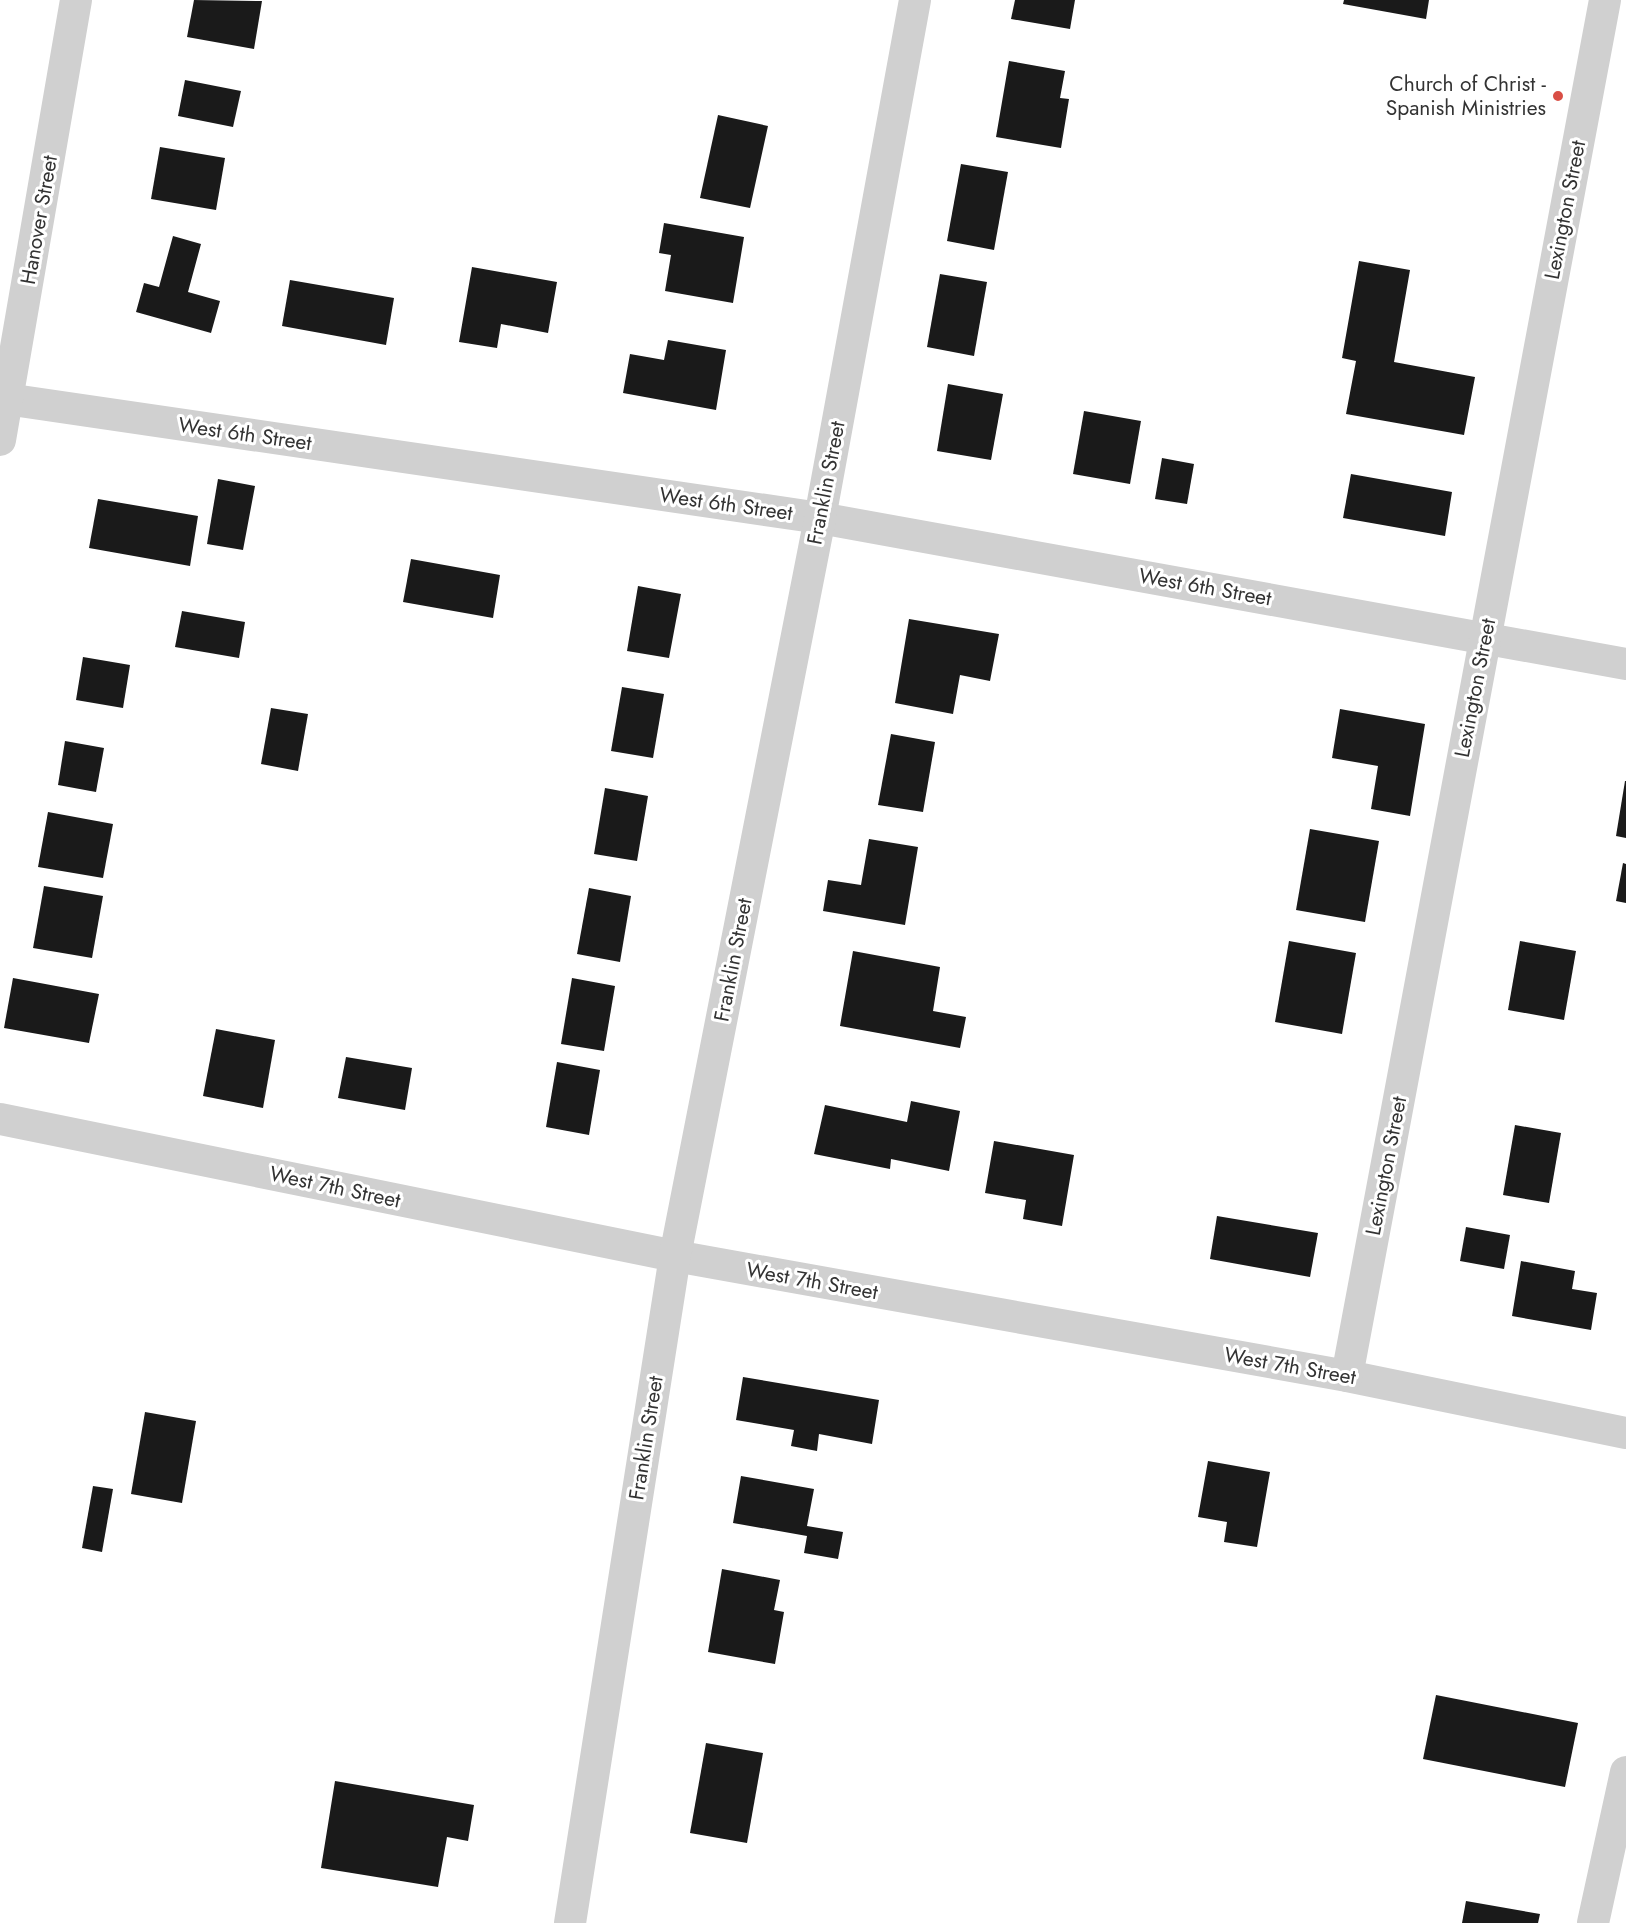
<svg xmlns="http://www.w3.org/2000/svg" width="1626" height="1923" font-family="Jost,sans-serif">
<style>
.building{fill:#1a1a1a}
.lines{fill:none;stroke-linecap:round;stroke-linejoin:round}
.street{stroke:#d0d0d0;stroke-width:32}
.poi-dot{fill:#d94e45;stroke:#fff;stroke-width:2}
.labels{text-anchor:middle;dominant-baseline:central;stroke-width:6;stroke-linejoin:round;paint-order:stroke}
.poi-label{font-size:21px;fill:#333;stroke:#fff;text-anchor:end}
.street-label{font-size:21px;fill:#333;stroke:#fff}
</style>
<rect width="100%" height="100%" fill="#fff"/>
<!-- building -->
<g class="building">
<path d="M194,0L262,1L254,49L187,37Z"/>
<path d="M1015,0H1075L1070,29L1011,19Z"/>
<path d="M1344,0H1429L1426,19L1343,4Z"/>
<path d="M1009,61L1065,71L1060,98L1069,99L1061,148L996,137Z"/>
<path d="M185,80L241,91L233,127L178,116Z"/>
<path d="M718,115L768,126L750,208L700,198Z"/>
<path d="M160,147L225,158L216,210L151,199Z"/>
<path d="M961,164L1008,172L994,250L947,241Z"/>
<path d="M664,223L744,237L733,303L665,291L671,255L659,253Z"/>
<path d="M173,236L201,244L188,292L220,301L211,333L136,312L144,283L159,287Z"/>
<path d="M1359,261L1410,270L1394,362L1475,377L1464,435L1346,414L1356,361L1342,358Z"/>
<path d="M472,267L557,282L548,333L501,324L497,348L459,342Z"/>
<path d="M940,274L987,282L974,356L927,347Z"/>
<path d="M290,280L394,298L386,345L282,326Z"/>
<path d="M668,340L726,350L716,410L623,393L630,354L664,360Z"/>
<path d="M948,384L1003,394L991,460L937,451Z"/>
<path d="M1084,411L1141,421L1130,484L1073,474Z"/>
<path d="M1162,458L1194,464L1187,504L1155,499Z"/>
<path d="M1351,474L1452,492L1445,536L1343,518Z"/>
<path d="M218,479L255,486L243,550L207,544Z"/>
<path d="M98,499L198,516L190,566L89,548Z"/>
<path d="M411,559L500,575L493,618L403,602Z"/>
<path d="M638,586L681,594L669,658L627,651Z"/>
<path d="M182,611L245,622L239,658L175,647Z"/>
<path d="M909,619L999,634L990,681L960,675L953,714L895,703Z"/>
<path d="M83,657L130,665L123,708L76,700Z"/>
<path d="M622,687L664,694L653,758L611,751Z"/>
<path d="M271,708L308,714L298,771L261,764Z"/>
<path d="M1340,709L1425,724L1410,816L1371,809L1378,766L1332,758Z"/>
<path d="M891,734L935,742L923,812L878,805Z"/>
<path d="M65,741L104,748L96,792L58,785Z"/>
<path d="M1625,781H1626V838L1616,836Z"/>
<path d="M605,788L648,796L637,861L594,854Z"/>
<path d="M48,812L113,824L103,878L38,867Z"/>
<path d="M1310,829L1379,841L1365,922L1296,910Z"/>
<path d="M869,839L918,847L905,925L823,911L828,880L861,885Z"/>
<path d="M1623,863L1626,864V903L1616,901Z"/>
<path d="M44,886L103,896L92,958L33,948Z"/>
<path d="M589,888L631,896L620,962L577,954Z"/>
<path d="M1289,941L1356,953L1342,1034L1275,1022Z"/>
<path d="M1520,941L1576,951L1564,1020L1508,1010Z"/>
<path d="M853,951L940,967L933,1011L966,1017L960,1048L840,1026Z"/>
<path d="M13,978L99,994L89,1043L4,1028Z"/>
<path d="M572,978L615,986L604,1051L561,1044Z"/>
<path d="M216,1029L275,1040L263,1108L203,1096Z"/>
<path d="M346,1057L412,1068L405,1110L338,1098Z"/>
<path d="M557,1062L600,1070L589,1135L546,1127Z"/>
<path d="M911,1101L960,1111L949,1171L891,1159L890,1169L814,1154L825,1105L907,1122Z"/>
<path d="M1515,1125L1561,1133L1549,1203L1503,1195Z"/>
<path d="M994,1141L1074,1155L1062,1226L1023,1219L1026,1200L985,1193Z"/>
<path d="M1217,1216L1318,1233L1310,1277L1210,1259Z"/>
<path d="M1466,1227L1510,1235L1504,1269L1460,1261Z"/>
<path d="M1521,1261L1575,1271L1572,1289L1597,1293L1591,1330L1512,1316Z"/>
<path d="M743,1377L879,1400L872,1444L819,1434L817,1451L791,1446L794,1430L736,1420Z"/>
<path d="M145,1412L196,1421L182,1503L131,1494Z"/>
<path d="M1208,1461L1270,1472L1257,1547L1224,1542L1227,1522L1198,1517Z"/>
<path d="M741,1476L814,1489L807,1526L843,1532L838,1559L804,1553L807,1536L733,1523Z"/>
<path d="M93,1486L113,1489L102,1552L82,1548Z"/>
<path d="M722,1569L780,1580L774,1610L784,1612L775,1664L708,1652Z"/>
<path d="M1436,1695L1578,1723L1565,1787L1423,1759Z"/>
<path d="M706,1743L763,1753L747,1843L690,1833Z"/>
<path d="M335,1781L474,1805L468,1841L447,1837L438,1887L321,1868Z"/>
<path d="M1466,1901L1540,1914L1538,1923H1462Z"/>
</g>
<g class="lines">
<!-- street -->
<g class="street">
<path d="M0,398L820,518L1626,664"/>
<path d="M0,440L76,0"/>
<path d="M0,1119L675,1256L1347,1376L1626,1433"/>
<path d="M1347,1376L1605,0"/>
<path d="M570,1923L675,1256L820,518L915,0"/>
<path d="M1593,1923L1626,1772"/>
</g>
</g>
<!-- markers -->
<circle class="poi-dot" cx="1558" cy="96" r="6"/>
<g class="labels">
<!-- poi labels -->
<g class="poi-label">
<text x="1546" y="84">Church of Christ -<tspan x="1546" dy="24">Spanish Ministries</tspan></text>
</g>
<!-- street labels -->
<g class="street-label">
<text transform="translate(1565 210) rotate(-79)">Lexington Street</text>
<text transform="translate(39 220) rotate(-80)">Hanover Street</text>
<text transform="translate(245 434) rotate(8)">West 6th Street</text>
<text transform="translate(826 483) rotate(-79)">Franklin Street</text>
<text transform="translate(726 504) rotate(8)">West 6th Street</text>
<text transform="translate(1205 587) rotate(10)">West 6th Street</text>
<text transform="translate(1475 688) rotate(-79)">Lexington Street</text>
<text transform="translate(733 960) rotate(-79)">Franklin Street</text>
<text transform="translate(1386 1166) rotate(-79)">Lexington Street</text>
<text transform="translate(335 1187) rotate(12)">West 7th Street</text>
<text transform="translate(812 1281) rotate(10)">West 7th Street</text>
<text transform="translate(1290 1366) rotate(10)">West 7th Street</text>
<text transform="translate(646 1438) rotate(-81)">Franklin Street</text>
</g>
</g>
</svg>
